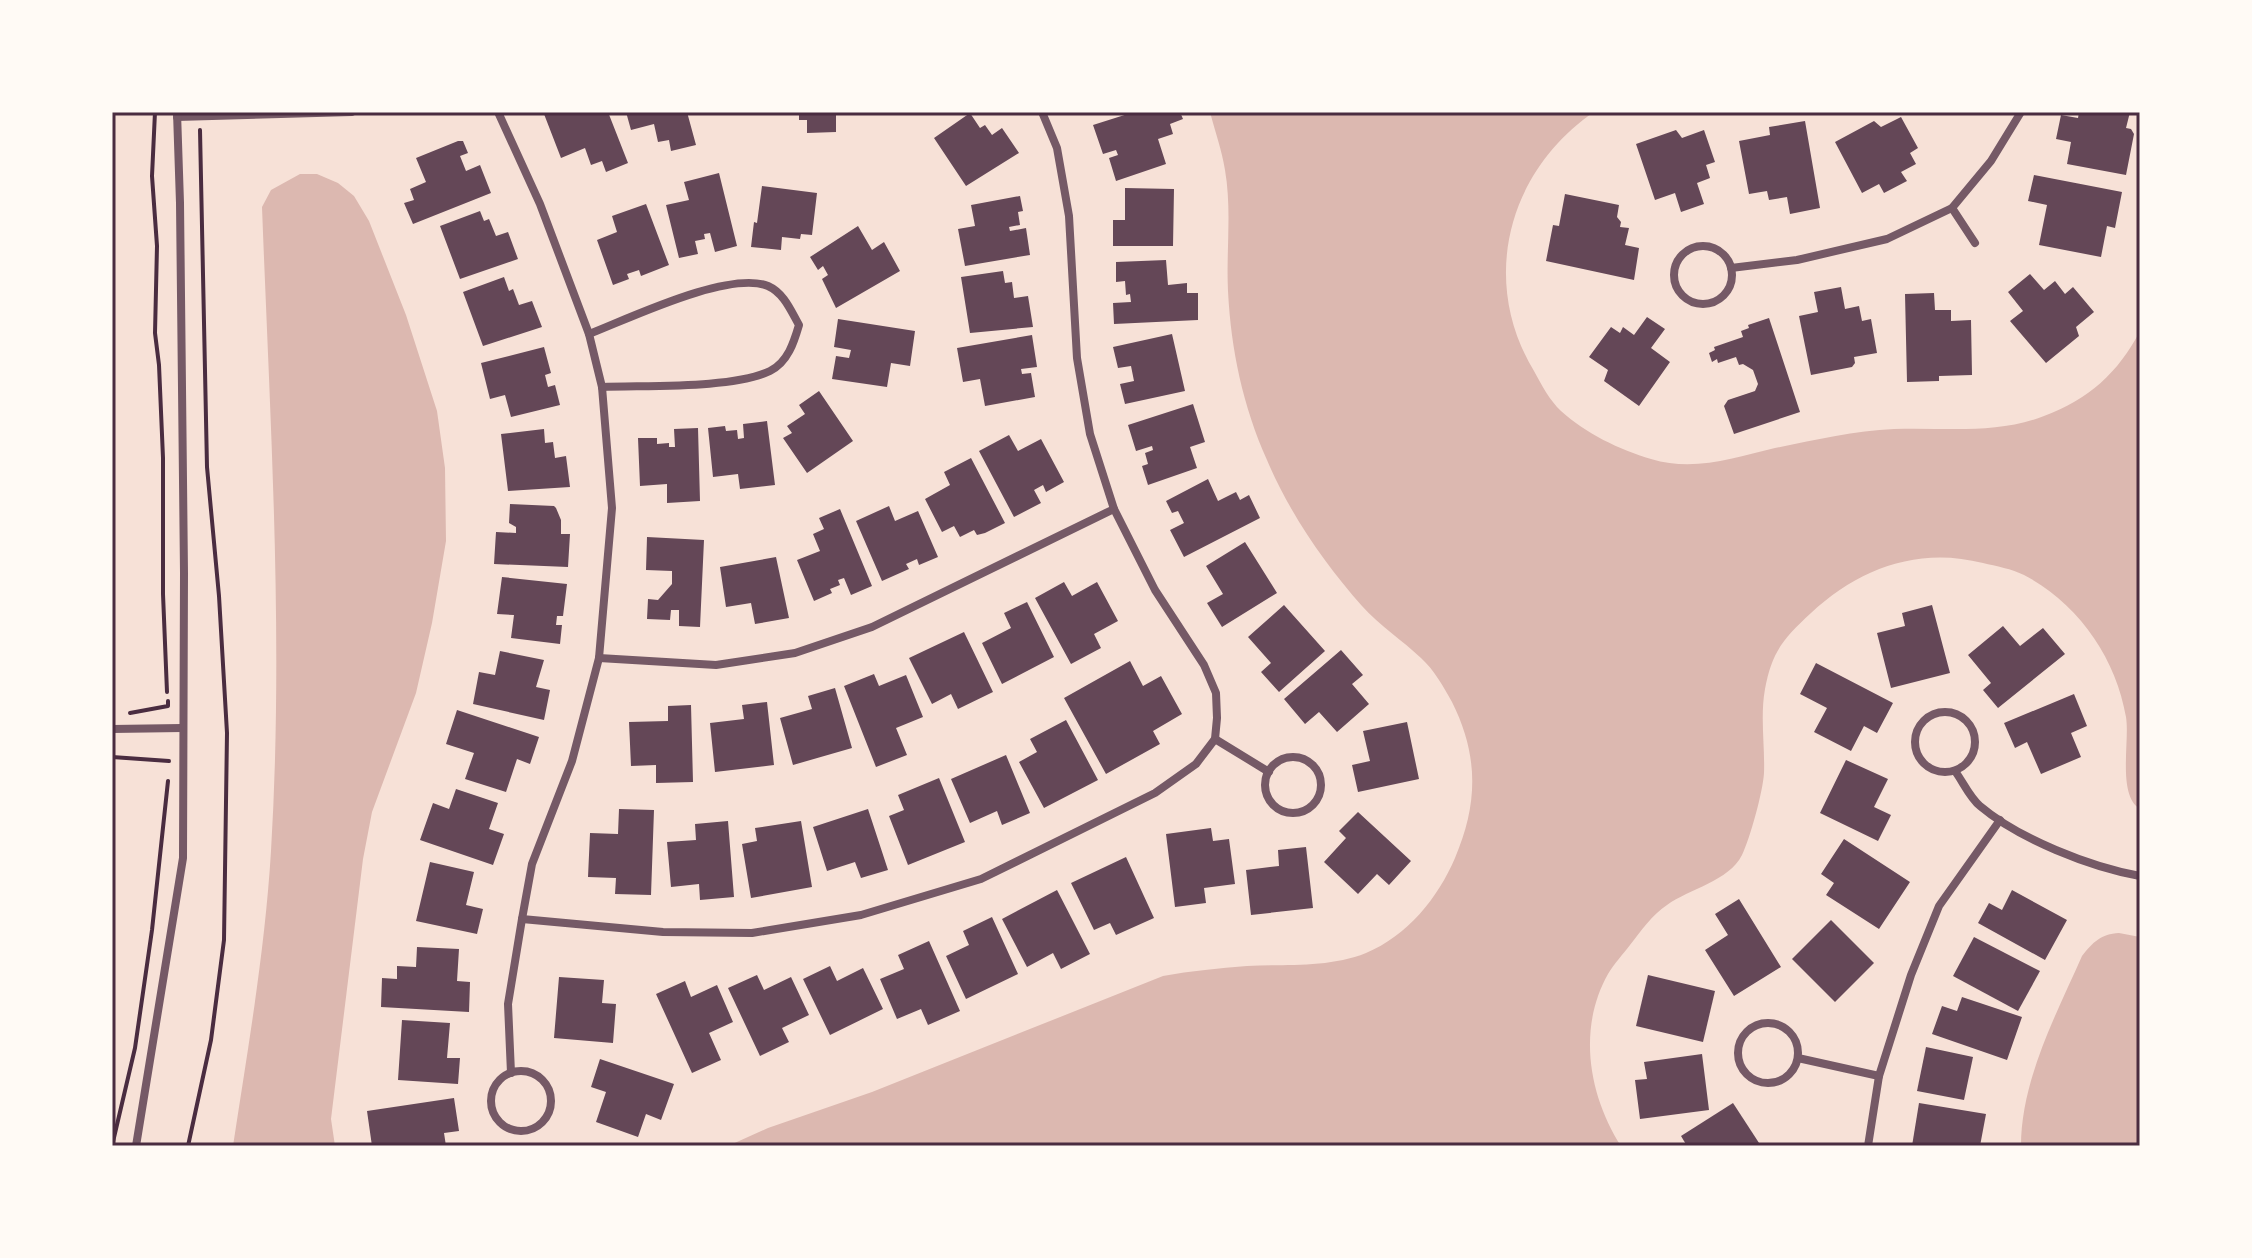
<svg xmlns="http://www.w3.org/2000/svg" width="2252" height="1258" font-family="Karla,sans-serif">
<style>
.water{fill:#dcb8b0}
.building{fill:#644757}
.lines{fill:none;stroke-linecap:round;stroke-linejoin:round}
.path{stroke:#4a2c40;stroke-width:4}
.minor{stroke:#755966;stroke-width:8}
.neatline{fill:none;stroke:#4a2c40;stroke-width:3}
</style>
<rect width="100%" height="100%" fill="#f7e1d7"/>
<!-- water -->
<g class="water">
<path d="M1210,112H1594C1508,171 1479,280 1534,371C1541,384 1550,401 1561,411C1585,433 1620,450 1651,459C1694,472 1733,458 1775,448C1814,440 1854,431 1894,429C1945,427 1995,435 2044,416C2089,399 2118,373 2140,331V809C2117,795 2130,741 2126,717C2116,658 2078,603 2024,575C2012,569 1996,566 1983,563C1918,546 1858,569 1811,613C1784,638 1772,651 1765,689C1760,717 1765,745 1764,773C1763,791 1750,839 1742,855C1729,881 1689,889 1667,905C1652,915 1641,931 1630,945C1623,954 1614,964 1608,974C1577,1029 1589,1096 1621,1146H728L768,1128L872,1092L1163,976C1191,971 1219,968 1247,966C1286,964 1329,968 1366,953C1407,936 1438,898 1455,858C1478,804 1479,756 1452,702C1443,686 1435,671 1421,658C1402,640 1380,626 1362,606C1324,563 1290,514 1267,460C1243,406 1231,350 1228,291C1226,250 1232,211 1225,170C1222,151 1215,131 1210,112Z"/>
<path d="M300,174H317L338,183L354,196L369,221L406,315L437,411L445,468L446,541L432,623L416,693L372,812L363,859L331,1119L335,1146H233C248,1048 265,950 271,851C284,636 270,421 262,207L271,190Z"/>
<path d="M2119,933L2140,937V1146H2021C2021,1080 2056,1015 2082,956C2093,942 2101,934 2119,933Z"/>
</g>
<!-- building -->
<g class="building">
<path d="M548,112H608L628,163L606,172L602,161L591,165L585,148L561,158L544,114Z"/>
<path d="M626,112H687L696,145L671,151L669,140L658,142L654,124L631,130Z"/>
<path d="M799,112H836V132L807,133V120H799Z"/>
<path d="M1134,112H1180L1183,119L1170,124L1173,134L1158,139L1166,164L1116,181L1109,158L1118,155L1116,150L1103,154L1093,125Z"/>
<path d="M2079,112H2130L2126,128L2131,129L2134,134L2126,175L2067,164L2071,142L2056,139L2061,115L2078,118Z"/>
<path d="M970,113L980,128L985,125L992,135L1002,128L1019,153L966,186L934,138Z"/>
<path d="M1901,117L1918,148L1910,153L1916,164L1901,172L1907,181L1884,193L1879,184L1862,193L1835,142L1874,121L1881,127Z"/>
<path d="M1805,121L1820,208L1790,214L1787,197L1769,200L1767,191L1749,194L1739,141L1770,135L1769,127Z"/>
<path d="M1676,130L1682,138L1704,130L1715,162L1706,165L1710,178L1697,183L1704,204L1681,212L1675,193L1655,200L1636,144Z"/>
<path d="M458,141H463L468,153L460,156L466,171L480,165L491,193L413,224L404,203L414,200L410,189L426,182L416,158Z"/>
<path d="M719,173L737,246L715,252L710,233L704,234L705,239L695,241L698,254L679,258L666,205L689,200L684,182Z"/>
<path d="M2034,175L2122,192L2115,228L2107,226L2101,257L2039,245L2047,205L2028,201Z"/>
<path d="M762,186L817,193L812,235L801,234L800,239L782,237L781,250L751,247L754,222L757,223Z"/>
<path d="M1125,188L1174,189L1173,246H1113V220H1125Z"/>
<path d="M1565,194L1619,205L1617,217L1621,222L1620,227L1629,228L1625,245L1639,248L1634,280L1546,261L1553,225L1559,226Z"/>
<path d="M1020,196L1023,211L1018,212L1020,225L1009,227L1010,231L1026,228L1030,255L965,266L958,229L975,226L971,205Z"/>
<path d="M646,204L669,265L641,276L639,270L627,274L629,279L613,285L597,240L617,232L612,216Z"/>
<path d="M480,211L484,221L489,219L496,236L508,232L518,259L460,279L440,226Z"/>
<path d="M858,226L872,250L884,242L900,271L836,308L822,279L828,275L823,266L818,270L810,257Z"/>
<path d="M1166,260L1168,285L1187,283V293H1198V320L1114,324L1113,303L1131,302L1130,294L1126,295L1125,281L1116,282V262Z"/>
<path d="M1003,271L1005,283L1012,282L1014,298L1028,296L1033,327L970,333L961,277Z"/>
<path d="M2030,274L2044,290L2055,281L2065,294L2073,287L2094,312L2076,327L2079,336L2046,363L2010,321L2023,311L2008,292Z"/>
<path d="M504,277L509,291L513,289L519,305L532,301L542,327L483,346L463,292Z"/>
<path d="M1841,287L1845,309L1859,306L1862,321L1871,319L1877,353L1854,357L1855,363L1852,367L1811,375L1799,316L1818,312L1814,292Z"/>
<path d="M1934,293L1935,310H1951V321L1971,320L1972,375L1939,376V381L1907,382L1905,294Z"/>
<path d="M1647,317L1665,329L1651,348L1670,362L1639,406L1604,381L1608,370L1589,357L1611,327L1620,333L1623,327L1634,335Z"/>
<path d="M1769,318L1800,412L1734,434L1724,406L1728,400L1755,391L1758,384L1753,370L1743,364L1739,365L1736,357L1718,363L1717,359L1712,362L1709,353L1715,350L1714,347L1743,337L1741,331L1749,328L1748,325Z"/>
<path d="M838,319L915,331L910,366L891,363L887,387L832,379L836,356L849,358L851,350L834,347Z"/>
<path d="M1172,334L1185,391L1125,404L1120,384L1134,381L1131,366L1118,368L1113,347Z"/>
<path d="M1032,335L1037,367L1021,369L1022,374L1031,373L1035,397L985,406L980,379L963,382L957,348Z"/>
<path d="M544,347L551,373L545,375L548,387L555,385L560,405L511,417L505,395L490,399L481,363Z"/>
<path d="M819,391L853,441L807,473L783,438L792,433L787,426L805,414L799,405Z"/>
<path d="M1193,404L1205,442L1190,447L1197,468L1148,485L1142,466L1148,464L1145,453L1153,450L1152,446L1136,451L1128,425Z"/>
<path d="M767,421L775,485L740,489L738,474L713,477L708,428L725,426L726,431L737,430L738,439L744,438L743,424Z"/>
<path d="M698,428L700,501L667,503V484L640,486L638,438H657V444L669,443V447H675L674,429Z"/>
<path d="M544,429L545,443L553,442L555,458L566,456L570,487L508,491L501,434Z"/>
<path d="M1009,435L1018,451L1041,439L1064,482L1046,492L1043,485L1034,490L1041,503L1014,517L979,451Z"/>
<path d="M971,458L1005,523L985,533L977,535L974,530L960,537L954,526L942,532L925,499L950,485L944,472Z"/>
<path d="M1208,479L1218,501L1236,492L1240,500L1249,495L1260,518L1184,557L1170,530L1184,523L1178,511L1172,513L1166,501Z"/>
<path d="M510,504L554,506L556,508L561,520V534H570L568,567L494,564L496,532L516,533V527L509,523Z"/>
<path d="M889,506L895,521L918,511L938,557L919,565L917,559L906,564L909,569L882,581L856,521Z"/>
<path d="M840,509L872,586L851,595L844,578L838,580L840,585L830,589L832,593L814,601L797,560L820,551L813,534L824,529L819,518Z"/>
<path d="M647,537L704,540L700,627L679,626V610H671L670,620L647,619L648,599L658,600L672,584V571L646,570Z"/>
<path d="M1245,542L1277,593L1222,627L1207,603L1223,594L1206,566Z"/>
<path d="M776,557L789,618L755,624L751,603L726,607L720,567Z"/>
<path d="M502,577L567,584L563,616H557L556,625H562L560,644L511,638L514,615L497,614Z"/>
<path d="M1064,582L1072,596L1097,582L1118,621L1094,634L1101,648L1071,664L1035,598Z"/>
<path d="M1027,602L1054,657L1002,684L982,643L1011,628L1004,613Z"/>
<path d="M1284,605L1325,651L1279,692L1261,672L1271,663L1248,637Z"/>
<path d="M1932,605L1950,673L1891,688L1877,633L1905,626L1902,613Z"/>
<path d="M2003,626L2020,646L2043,628L2065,654L1998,708L1983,690L1991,683L1968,655Z"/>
<path d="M964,632L993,692L958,709L951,694L932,704L909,658Z"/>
<path d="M1341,650L1363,675L1352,684L1369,704L1337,732L1319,712L1305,724L1284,699Z"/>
<path d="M500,651L544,660L536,687L550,690L544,720L473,704L479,672L495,675Z"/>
<path d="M1130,661L1143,686L1161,676L1182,714L1153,731L1160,744L1106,774L1064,698Z"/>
<path d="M1816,663L1893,703L1877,733L1864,726L1851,751L1814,732L1827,708L1800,694Z"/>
<path d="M874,674L879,686L906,675L923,717L896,728L907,755L876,767L844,686Z"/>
<path d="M835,688L852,748L793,765L780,718L812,709L808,696Z"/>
<path d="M2074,694L2087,726L2071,733L2081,757L2041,774L2027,742L2015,748L2004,723Z"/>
<path d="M767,702L774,765L715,772L710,723L744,719L742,705Z"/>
<path d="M691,705L693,782L656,783V765L631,766L629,722L668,721V706Z"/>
<path d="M457,710L539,737L530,764L517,759L506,792L465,779L474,753L446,744Z"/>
<path d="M1066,720L1098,780L1044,808L1019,762L1037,752L1030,739Z"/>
<path d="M1407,722L1419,779L1358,792L1352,765L1370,761L1363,731Z"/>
<path d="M1006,755L1030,813L1002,825L997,811L970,823L951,779Z"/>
<path d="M1846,760L1888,779L1874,807L1891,815L1878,841L1820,813Z"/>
<path d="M939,778L965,842L908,865L889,816L904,810L898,795Z"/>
<path d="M456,789L498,803L489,829L504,834L493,865L420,840L433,803L449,809Z"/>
<path d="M619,809L654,810L651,895L615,894L616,878L588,877L590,833L618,834Z"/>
<path d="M868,809L888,870L861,878L855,862L827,871L813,827Z"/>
<path d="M1358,812L1411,861L1389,885L1377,874L1358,894L1324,862L1346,838L1339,831Z"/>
<path d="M728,821L734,897L700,900L699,884L671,887L667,842L696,840L695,824Z"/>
<path d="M801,821L812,887L751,898L742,844L757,841L755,828Z"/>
<path d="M1211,828L1213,841L1229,839L1235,884L1204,888L1206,903L1175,907L1166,834Z"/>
<path d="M1844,839L1910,882L1879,929L1826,895L1834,883L1821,874Z"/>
<path d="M1306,847L1313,908L1251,915L1246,870L1279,866L1278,850Z"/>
<path d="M1126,857L1154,918L1116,935L1110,923L1094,930L1071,883Z"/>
<path d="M430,862L474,872L466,905L483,909L477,934L416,921Z"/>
<path d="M1057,890L1090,954L1061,969L1053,953L1027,967L1002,919Z"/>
<path d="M2012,890L2067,920L2045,960L1978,923L1989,903L2002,910Z"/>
<path d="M1739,899L1781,967L1734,996L1705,950L1728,935L1715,914Z"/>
<path d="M992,917L1018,974L966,999L946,956L969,945L963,931Z"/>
<path d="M1831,920L1874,963L1835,1002L1792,959Z"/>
<path d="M1974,937L2040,971L2018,1011L1953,976Z"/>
<path d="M929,941L960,1011L928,1025L921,1009L897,1019L880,979L904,969L898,955Z"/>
<path d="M417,947L459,949L457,981L470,982L469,1012L381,1007L382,978L397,979V966L416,967Z"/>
<path d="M830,966L837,981L863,968L883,1009L830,1035L803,979Z"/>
<path d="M757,975L764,990L791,977L809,1015L782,1028L789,1042L760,1056L728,988Z"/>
<path d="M1648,975L1715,991L1703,1042L1636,1026Z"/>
<path d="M559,977L604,980L602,1003L616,1004L613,1043L554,1038Z"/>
<path d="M685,981L691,997L717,985L733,1022L709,1033L721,1060L692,1073L656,994Z"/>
<path d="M1962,997L2022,1017L2007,1060L1932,1034L1942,1006L1957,1011Z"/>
<path d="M402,1020L450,1023L447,1058H460L458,1084L398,1080Z"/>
<path d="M1926,1047L1973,1057L1964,1100L1917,1091Z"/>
<path d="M1702,1054L1709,1110L1640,1119L1635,1080L1647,1079L1644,1062Z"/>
<path d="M600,1059L674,1084L661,1120L646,1114L638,1137L596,1122L606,1092L591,1087Z"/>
<path d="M454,1098L459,1131L444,1133L446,1146H372L367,1111Z"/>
<path d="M1733,1103L1761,1146H1687L1681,1136Z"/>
<path d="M1919,1103L1986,1114L1980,1146H1912Z"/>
</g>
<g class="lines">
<!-- path -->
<g class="path">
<path d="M155,112L152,176L157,246L155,333L159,365L163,458V594L167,692"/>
<path d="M130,713L168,706V701"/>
<path d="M112,757L169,761"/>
<path d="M112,1146L135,1048L152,930L168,781"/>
<path d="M188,1146L211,1040L224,940L227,733L219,596L207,467L200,130"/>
</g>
<!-- minor -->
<g class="minor">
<path d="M498,112L540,204L589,334L602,387L612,508L599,658L572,761L532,864L522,919L508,1004L511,1073"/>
<path d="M177,117L352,112"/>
<path d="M1952,208L1975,243"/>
<circle cx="1703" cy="275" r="29"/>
<path d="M1731,268L1797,260L1887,239L1952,208L1991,161L2021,112"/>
<path d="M589,334C628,319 729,270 768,286C784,293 791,311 799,325C794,342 788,362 770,371C732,389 646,385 602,387"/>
<path d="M599,658L716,665L795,653L872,627L1114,509"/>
<circle cx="1945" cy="742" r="30"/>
<path d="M112,729L182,728"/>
<path d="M1215,739L1269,772"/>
<circle cx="1293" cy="785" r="28"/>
<path d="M1955,771C1963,782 1970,798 1980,806C2019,839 2090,867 2140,876"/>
<path d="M522,919L663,932L752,933L861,915L981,879L1155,793L1196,764L1215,739L1217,718L1216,693L1204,665L1155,590L1114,509L1090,434L1077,358L1069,216L1057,148L1042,112"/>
<circle cx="1768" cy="1053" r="30"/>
<path d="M1798,1058L1879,1076"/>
<circle cx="521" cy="1101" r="30"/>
<path d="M136,1146L183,858L184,573L180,203L177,112"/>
<path d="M1868,1146L1879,1076L1911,975L1939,906L2000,820"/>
</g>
</g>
<!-- border -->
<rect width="2252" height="1258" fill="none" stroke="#fffaf5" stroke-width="228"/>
<rect x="114" y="114" width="2024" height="1030" class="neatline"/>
</svg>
